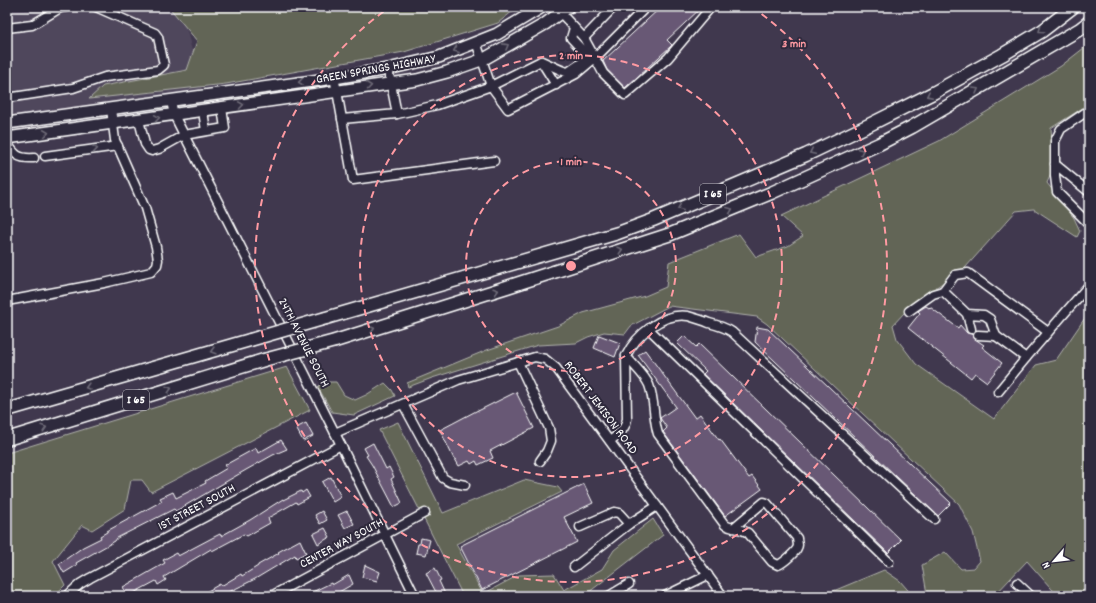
<svg xmlns="http://www.w3.org/2000/svg" width="1096" height="603" font-family="Dekko,sans-serif">
<style>
.built{fill:#50465c}
.green{fill:#626557;stroke:#b0b2ab}
.building{fill:#675974;stroke:#fff}
.lines{fill:none;stroke-linecap:round;stroke-linejoin:round}
.minor-casing{stroke:#fff;stroke-width:11}
.major-casing{stroke:#fff;stroke-width:14}
.highway-casing{stroke:#fff;stroke-width:15}
.minor{stroke:#2f2a3d;stroke-width:8}
.major{stroke:#2f2a3d;stroke-width:11}
.highway{stroke:#2f2a3d;stroke-width:12}
.highway-bridge-casing{stroke:#fff;stroke-width:15;stroke-linecap:butt}
.highway-bridge{stroke:#2f2a3d;stroke-width:12}
.oneway{stroke:#6d6a77}
.ring{fill:none;stroke:#ff9aa2;stroke-width:2;stroke-dasharray:7 5}
.labels{text-anchor:middle;dominant-baseline:central;stroke-width:4;stroke-linejoin:round;paint-order:stroke}
.shield{fill:#2f2a3d;stroke:#c1bfc5;stroke-width:1}
.shield-label{font-size:12px;font-weight:bold;fill:#fff}
.street-label{font-size:13px;fill:#fff;stroke:#2f2a3d}
.centre{fill:#ff9aa2;stroke:#2f2a3d;stroke-width:2}
.ring-label{font-size:12px;text-anchor:middle;font-weight:bold;fill:#ff9aa2;stroke:#2f2a3d;stroke-width:4;stroke-linejoin:round;paint-order:stroke}
</style>
<rect width="100%" height="100%" fill="#40384e"/>
<filter id="ink" filterUnits="userSpaceOnUse"><feTurbulence type="fractalNoise" baseFrequency=".025" numOctaves="2"/><feDisplacementMap in="SourceGraphic" scale="8" xChannelSelector="R" yChannelSelector="G"/><feConvolveMatrix kernelMatrix="1 2 1 2 8 2 1 2 1" color-interpolation-filters="sRGB"/></filter>
<g filter="url(#ink)">
<!-- built -->
<path class="built" d="M48,7H181L205,102L7,129V13Z"/>
<!-- green -->
<g class="green">
<path d="M169,7H518L498,23L404,52L226,84L89,99L103,86L187,70L197,41Z"/>
<path d="M1089,44V104L1051,128L1054,167L1047,183L1074,218L1080,231L1077,237L1034,209L1016,211L965,268L935,288L904,313L893,325L897,339L916,364L994,419L1036,365L1056,360L1089,312V596H1058L1027,561L994,596H924L927,594L922,565L945,552L961,569L974,568L980,561L973,532L959,504L767,324L757,317L669,306L631,326L625,334L604,332L588,337L576,343L538,345L432,378L408,387L407,383L487,350L558,326L583,313L645,296L666,287L669,262L739,234L756,257L788,246L803,236L781,216L939,141L1061,66Z"/>
<path d="M287,367L310,410L151,492L142,480H131L125,509L92,530L82,525L53,561L65,585L54,596H7V453Z"/>
<path d="M323,382H336L344,395L355,400L366,395L385,383L392,390L395,396L354,415L332,412L318,387Z"/>
<path d="M398,422L443,513L524,480L558,487L562,492L456,544L483,594L519,575L554,574L564,590L602,569L614,550L653,519L663,535L584,596H463L379,430Z"/>
<path d="M884,570L900,581L913,596H832L831,592Z"/>
</g>
<!-- building -->
<g class="building">
<path d="M661,7H702L667,40L672,45L670,47L625,88L607,70L603,61Z"/>
<path d="M926,306L929,308L930,307L958,328L960,325L967,333L973,334L975,339L984,345L982,347L1002,363L987,382L975,373L971,378L908,328L920,313L918,311Z"/>
<path d="M757,327L768,329L951,503L938,516L755,342Z"/>
<path d="M599,335L620,343L615,357L594,348Z"/>
<path d="M684,336L696,347L699,344L901,540L888,553L703,374L706,371L677,343Z"/>
<path d="M645,350L695,418L700,414L719,440L720,439L749,478L752,476L762,489L725,516L663,432L667,428L660,418L676,407L638,355Z"/>
<path d="M516,392L534,428L490,451L493,458L478,465L476,461L471,464L469,461L459,466L455,459H454L440,430L478,410V411Z"/>
<path d="M306,423L313,436L303,441L296,428Z"/>
<path d="M281,440L287,449L273,455L246,470L176,511L174,509L117,538L115,541L76,563L77,565L64,573L59,564L83,547L101,538L100,536L107,532V531L162,501L160,498L173,492L176,498L206,483L205,481L227,468L225,465L256,448L258,453Z"/>
<path d="M373,443L386,469L389,467L394,477L391,479L402,503L394,507L372,465L366,456L368,455L364,448Z"/>
<path d="M331,477L341,497L333,502L322,482Z"/>
<path d="M584,484L593,503L564,517L577,542L482,590L460,546Z"/>
<path d="M306,490L310,497L297,504L296,502L268,518L270,523L247,536L244,534L212,551L211,549L164,577L166,580L158,585L156,581L128,596L123,587L165,563L163,560L176,553L178,556L212,538L220,534L221,536L250,520L283,499V500L301,491L302,493Z"/>
<path d="M322,511L327,520L320,524L315,515Z"/>
<path d="M347,511L354,524L345,528L338,515Z"/>
<path d="M325,528L330,537L318,544L313,534Z"/>
<path d="M421,538L430,540L426,555L416,553L418,544H420Z"/>
<path d="M300,540L306,553L296,558L295,555L255,579L221,596H199L220,584L221,586L241,574L242,576L258,566V565L279,553L278,552Z"/>
<path d="M365,565L380,572L377,581L362,577Z"/>
<path d="M435,568L441,580L439,581L446,596H438L426,573Z"/>
<path d="M349,575L353,584L332,596H304L331,583L332,585Z"/>
</g>
<g class="lines">
<defs>
<g id="minor">
<path d="M555,7L584,38L595,58L576,74L508,109L491,86L541,61C550,64 560,71 568,72L584,61L586,56L585,53L571,38L574,28"/>
<path d="M646,7L595,58L603,73L625,95L668,58L711,7"/>
<path d="M7,28L32,25L60,8L66,7"/>
<path d="M584,38L614,7"/>
<path d="M541,61L556,85"/>
<path d="M334,78L337,91L353,180L494,161"/>
<path d="M7,98L73,88L105,77L158,70L164,65L158,37L155,33L96,7"/>
<path d="M171,101L174,115L335,433L415,596"/>
<path d="M1089,110L1061,129L1055,141V176L1057,192L1089,224"/>
<path d="M203,111L206,131"/>
<path d="M397,114L437,105L491,86L476,42"/>
<path d="M342,119L397,114L388,69"/>
<path d="M139,120L145,144L149,150L152,151L159,149L184,135L225,128L222,108"/>
<path d="M7,143C15,155 18,159 34,158"/>
<path d="M45,156L118,146"/>
<path d="M1055,164L1089,192"/>
<path d="M7,301L104,283L151,272L157,265L158,260L156,247L145,208L115,140L111,109"/>
<path d="M909,311L933,294L943,291"/>
<path d="M967,314L971,329"/>
<path d="M649,329L889,562"/>
<path d="M978,335L996,336"/>
<path d="M626,356C633,365 645,375 649,385C655,401 653,418 658,434L725,525C732,529 741,528 748,533L772,562L778,565C783,563 798,551 798,545C798,545 797,539 797,538L767,503L764,502L733,528"/>
<path d="M1026,358L1089,285"/>
<path d="M518,362L549,428L551,441L547,451L540,461"/>
<path d="M998,392L1026,358L996,336L990,319L984,315L967,314L943,291L955,275L968,273L1048,332"/>
<path d="M403,404L443,478L450,482L465,485"/>
<path d="M335,433L458,380L535,357L545,359L556,368L723,596"/>
<path d="M610,441C619,434 625,430 627,419L626,356C636,335 663,312 688,316C695,318 702,320 709,323C717,325 725,327 732,332L934,519"/>
<path d="M580,527L614,512L619,513L629,524"/>
<path d="M574,567L629,524L657,506"/>
<path d="M1017,583L1031,596"/>
<path d="M67,596L80,584L90,578L341,445"/>
<path d="M271,596L425,513"/>
<path d="M609,596L629,584"/>
<path d="M665,596L708,575"/>
</g>
<g id="major">
<path d="M7,123L334,78L388,69L439,57L497,34L542,7"/>
<path d="M7,138L417,80L447,72L484,59L545,24L568,7"/>
</g>
<g id="highway">
<path d="M326,318L618,233L653,220L806,155L869,125L933,93L1002,55L1042,31L1073,7"/>
<path d="M335,341L507,287L671,234L771,193L879,144L912,127L1080,29L1089,22"/>
<path d="M7,410L250,340"/>
<path d="M7,439L264,360"/>
</g>
</defs>
<!-- minor casing -->
<use href="#minor" class="minor-casing"/>
<!-- major casing -->
<use href="#major" class="major-casing"/>
<!-- highway casing -->
<use href="#highway" class="highway-casing"/>
<!-- minor -->
<use href="#minor" class="minor"/>
<!-- major -->
<use href="#major" class="major"/>
<!-- highway -->
<use href="#highway" class="highway"/>
<defs>
<g id="highway-bridge">
<path d="M250,340L326,318"/>
<path d="M264,360L335,341"/>
</g>
</defs>
<!-- highway-bridge casing -->
<use href="#highway-bridge" class="highway-bridge-casing"/>
<!-- highway-bridge -->
<use href="#highway-bridge" class="highway-bridge"/>
</g>
<!-- one-way arrows -->
<defs><path id="oneway-chevron" d="M-2-3.5L2.5 0L-2 3.5" fill="none" stroke-width="1.6" stroke-linecap="round" stroke-linejoin="round"/></defs>
<g class="oneway">
<use href="#oneway-chevron" transform="translate(1041 30) rotate(145)"/>
<use href="#oneway-chevron" transform="translate(506 46) rotate(-29)"/>
<use href="#oneway-chevron" transform="translate(456 50) rotate(158)"/>
<use href="#oneway-chevron" transform="translate(301 82) rotate(172)"/>
<use href="#oneway-chevron" transform="translate(369 86) rotate(-8)"/>
<use href="#oneway-chevron" transform="translate(976 90) rotate(-30)"/>
<use href="#oneway-chevron" transform="translate(929 95) rotate(153)"/>
<use href="#oneway-chevron" transform="translate(241 105) rotate(-8)"/>
<use href="#oneway-chevron" transform="translate(157 118) rotate(-8)"/>
<use href="#oneway-chevron" transform="translate(46 133) rotate(-8)"/>
<use href="#oneway-chevron" transform="translate(95 149) rotate(-8)"/>
<use href="#oneway-chevron" transform="translate(861 151) rotate(-25)"/>
<use href="#oneway-chevron" transform="translate(812 152) rotate(155)"/>
<use href="#oneway-chevron" transform="translate(680 208) rotate(157)"/>
<use href="#oneway-chevron" transform="translate(730 210) rotate(-22)"/>
<use href="#oneway-chevron" transform="translate(620 250) rotate(-18)"/>
<use href="#oneway-chevron" transform="translate(496 291) rotate(-17)"/>
<use href="#oneway-chevron" transform="translate(372 329) rotate(-17)"/>
<use href="#oneway-chevron" transform="translate(213 351) rotate(164)"/>
<use href="#oneway-chevron" transform="translate(88 387) rotate(164)"/>
<use href="#oneway-chevron" transform="translate(169 389) rotate(-17)"/>
<use href="#oneway-chevron" transform="translate(44 428) rotate(-17)"/>
</g>
</g>
<!-- distance rings -->
<g class="ring">
<circle cx="571" cy="266" r="105"/>
<circle cx="571" cy="266" r="211"/>
<path d="M752 7A316 316 0 1 1 390 7"/>
</g>
<g class="labels">
<!-- shield labels -->
<g class="shield">
<rect x="700" y="184" width="26" height="20" rx="3"/>
<rect x="123" y="390" width="26" height="20" rx="3"/>
</g>
<g class="shield-label">
<text x="713" y="194">I 65</text>
<text x="136" y="400">I 65</text>
</g>
<!-- street labels -->
<g class="street-label">
<text transform="translate(376 70) rotate(-10)">GREEN SPRINGS HIGHWAY</text>
<text transform="translate(303 343) rotate(63)">24TH AVENUE SOUTH</text>
<text transform="translate(600 408) rotate(53)">ROBERT JEMISON ROAD</text>
<text transform="translate(197 508) rotate(-28)">1ST STREET SOUTH</text>
<text transform="translate(342 544) rotate(-28)">CENTER WAY SOUTH</text>
</g>
</g>
<circle cx="571" cy="266" r="6" class="centre"/>
<g class="ring-label">
<text x="794" y="47">3 min</text>
<text x="571" y="59">2 min</text>
<text x="571" y="165">1 min</text>
</g>
<!-- margin -->
<rect width="1096" height="603" fill="none" stroke="#2f2a3d" stroke-width="24"/>
<rect x="12" y="12" width="1072" height="579" fill="none" stroke="#fff" stroke-width="1.5" filter="url(#ink)"/>
<!-- north arrow -->
<g transform="translate(1054 561) rotate(242)" stroke="#2f2a3d" stroke-width="3" paint-order="stroke">
<path d="M0-3L7 15L0 10L-7 15Z" fill="#ffffff"/>
<text y="-6" font-size="11" font-weight="bold" text-anchor="middle" fill="#ffffff">N</text>
</g>
</svg>
